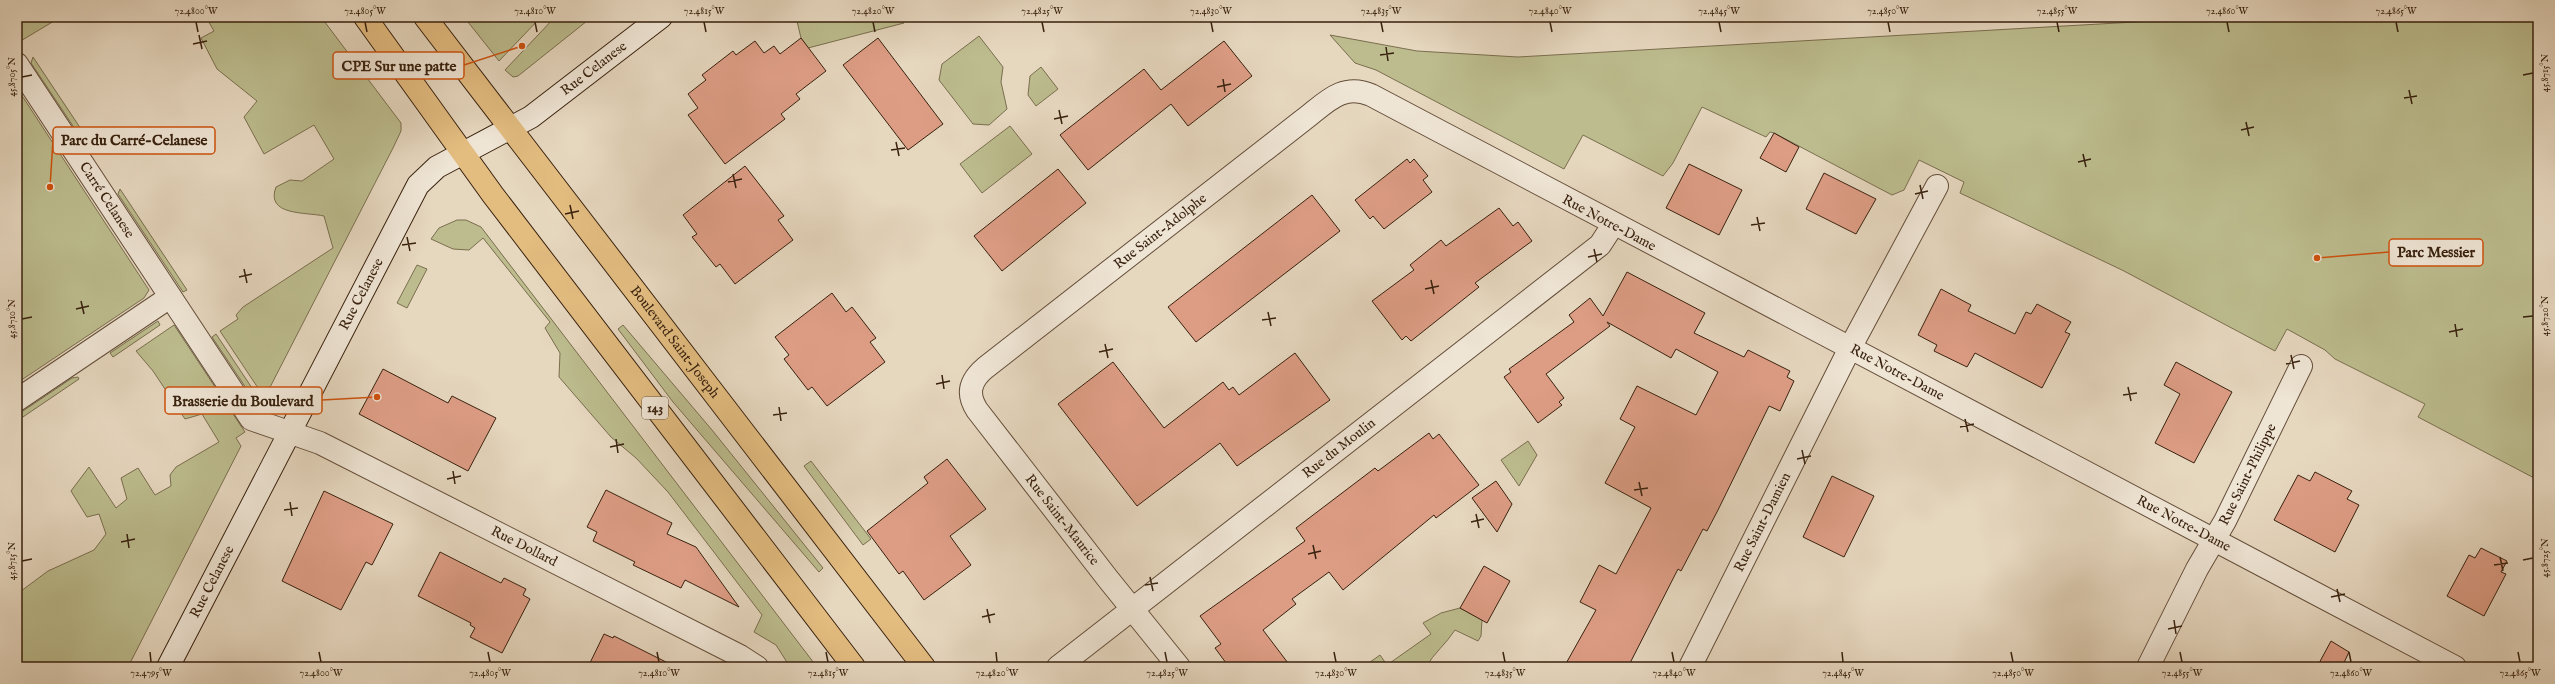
<svg xmlns="http://www.w3.org/2000/svg" width="2555" height="684" font-family="'IM FELL English',serif">
<style>
.green{fill:#bcbc8e;stroke:#7a6e4e}
.building{fill:#dd9d85;stroke:#38210e}
.lines{fill:none;stroke-linecap:round;stroke-linejoin:round}
.street-casing{stroke:#644e3a;stroke-width:24}
.secondary-casing{stroke:#38210e;stroke-width:24}
.primary-casing{stroke:#38210e;stroke-width:24}
.street{stroke:#efe5d5;stroke-width:22}
.secondary{stroke:#efe5d5;stroke-width:22}
.primary{stroke:#e3bc80;stroke-width:22}
.ticks{fill:none;stroke:#38210e;stroke-width:1.5}
.labels{text-anchor:middle;dominant-baseline:central;stroke-width:3;stroke-linejoin:round;paint-order:stroke}
.shield{fill:#efe5d5;stroke:#6f5c4a;stroke-width:1}
.shield-label{font-size:13px;font-weight:bold;fill:#38210e}
.street-label{font-size:14px;fill:#38210e;stroke:#efe5d5}
.leader{fill:none;stroke:#ce510c;stroke-width:1.5}
.callout-dot{fill:#ce510c;stroke:#efe5d5;stroke-width:1.5}
.callout{fill:#efe5d5;stroke:#ce510c;stroke-width:1.5}
.callout-label{font-size:15px;text-anchor:middle;font-weight:bold;fill:#38210e}
.neatline{fill:none;stroke:#38210e;stroke-width:1.5}
.ticks-label{font-size:10px;text-anchor:middle;fill:#38210e}
</style>
<rect width="100%" height="100%" fill="#e6d7bf"/>
<filter id="stains"><feTurbulence type="fractalNoise" baseFrequency=".005" numOctaves="4"/><feColorMatrix values="0 0 0 0 .2 0 0 0 0 .09 0 0 0 0 .02 0 0 0 .5 -.17"/></filter>
<radialGradient id="worn" r=".72"><stop offset=".6" stop-color="#630" stop-opacity="0"/><stop offset="1" stop-color="#630" stop-opacity=".3"/></radialGradient>
<!-- green -->
<g class="green">
<path d="M17,17H58L59,18L19,42L17,41Z"/>
<path d="M206,17H321L401,123V131L393,148L266,395L262,394L220,331L238,319L236,315L243,307L333,248L324,216C306,212 265,216 276,187L290,180L302,181L334,159L314,125L264,154L244,117L257,101L217,69L201,38L214,31Z"/>
<path d="M464,17H541L499,61Z"/>
<path d="M555,17H592L518,76L513,77L505,70Z"/>
<path d="M796,17H902L904,23L808,48L801,38Z"/>
<path d="M2223,17H2538V480L2418,417L2425,404L2335,359L2325,350L2287,329L2275,351L2122,270L1960,193L1964,182L1919,160L1904,190L1892,195L1774,133L1770,132L1766,137L1702,107L1673,163L1663,176L1583,135L1564,169L1376,70L1355,63L1330,35L1417,51L1518,57Z"/>
<path d="M979,36L1003,67L1001,82L1007,109L989,125L973,124L939,80L942,64Z"/>
<path d="M33,57L91,144L87,147L31,63Z"/>
<path d="M1041,67L1058,89L1036,106L1028,95L1030,76Z"/>
<path d="M17,88L149,290L144,298L17,383Z"/>
<path d="M1010,126L1032,154L982,193L960,164Z"/>
<path d="M120,189L187,290L183,292L118,194Z"/>
<path d="M457,220H466L481,227L817,667H790L776,645L754,632L762,615L668,492L636,458L611,437L559,377L560,353L545,328L550,322L483,238L469,250L453,249L431,239L439,228Z"/>
<path d="M417,265L427,269L407,308L397,303Z"/>
<path d="M158,321L160,325L113,357L110,353Z"/>
<path d="M174,325L245,432L236,438L241,446L128,667H17V594L48,571L94,550L106,534L99,514L87,517L71,491L89,467L116,508L127,499L121,478L138,468L155,495L171,486L170,475L176,467L219,442L202,414L185,419L153,371L136,351Z"/>
<path d="M623,325L712,430L823,568L819,572L673,402L618,329Z"/>
<path d="M216,334L254,391L250,394L212,337Z"/>
<path d="M78,377L79,379L17,421V415L72,378Z"/>
<path d="M1528,441L1537,455L1519,486L1501,460Z"/>
<path d="M811,461L871,539L863,545L804,466Z"/>
<path d="M1460,608L1482,620L1481,636L1478,641L1455,630C1446,644 1434,653 1426,667L1366,665L1380,655L1387,665L1431,634L1423,623L1441,613Z"/>
</g>
<!-- building -->
<g class="building">
<path d="M801,38L826,71L796,94L800,99L781,114L785,119L725,164L688,115L698,108L688,94L706,80L702,75L733,51L736,55L755,41L764,53L774,46L780,54Z"/>
<path d="M878,38L943,124L908,150L843,65Z"/>
<path d="M1224,41L1252,76L1188,126L1171,104L1088,170L1060,135L1144,69L1161,90Z"/>
<path d="M1774,133L1799,147L1786,172L1760,158Z"/>
<path d="M1407,159L1410,163L1414,159L1428,176L1423,180L1432,192L1384,229L1373,216L1370,219L1355,200Z"/>
<path d="M1689,164L1742,190L1719,235L1666,208Z"/>
<path d="M745,166L784,216L778,220L793,240L735,284L720,264L716,267L692,237L697,234L683,215Z"/>
<path d="M1058,169L1086,203L1002,271L974,236Z"/>
<path d="M1824,173L1876,199L1856,234L1806,209Z"/>
<path d="M1312,195L1340,231L1196,342L1168,307Z"/>
<path d="M1499,208L1513,226L1518,222L1532,241L1475,283L1479,287L1411,341L1406,336L1402,340L1372,301L1414,270L1410,265L1441,240L1446,246Z"/>
<path d="M1627,272L1705,313L1694,333L1744,357L1748,350L1790,371L1787,377L1794,381L1780,411L1769,406L1718,510L1707,531L1703,529L1681,571L1678,569L1628,667H1564L1596,610L1580,602L1599,565L1616,574L1651,508L1605,483L1635,427L1620,419L1637,386L1696,415L1718,372L1676,349L1671,358L1607,322L1610,326L1546,374L1564,398L1559,402L1562,405L1538,423L1504,377L1511,372L1509,369L1574,322L1569,315L1590,298L1603,316Z"/>
<path d="M1941,289L1971,305L1968,311L2015,334L2026,312L2031,314L2037,304L2071,322L2065,332L2070,334L2042,388L1975,353L1967,367L1934,351L1937,345L1918,335Z"/>
<path d="M832,293L846,312L852,307L876,338L870,342L885,362L827,406L812,387L808,390L784,359L789,355L775,337Z"/>
<path d="M1295,353L1330,400L1237,466L1220,443L1137,506L1058,404L1113,362L1164,428L1223,382L1229,390L1233,387L1239,395Z"/>
<path d="M2176,362L2232,392L2194,463L2155,443L2180,394L2164,385Z"/>
<path d="M383,369L448,403L452,396L496,418L468,471L359,414Z"/>
<path d="M1429,433L1433,439L1439,434L1479,485L1436,518L1434,515L1343,590L1329,572L1292,599L1296,604L1263,630L1291,667H1229L1215,648L1221,644L1200,616L1305,541L1296,528L1375,468L1378,471Z"/>
<path d="M947,459L986,509L950,536L971,565L924,600L903,571L899,574L867,531L928,483L924,477Z"/>
<path d="M2315,472L2352,491L2347,499L2359,505L2335,552L2274,520L2298,475L2310,481Z"/>
<path d="M1832,476L1874,496L1844,557L1803,537Z"/>
<path d="M1496,481L1512,504L1497,532L1472,498Z"/>
<path d="M606,490L672,523L667,534L696,547L739,607L685,580L681,588L633,565L635,562L593,541L597,532L587,527Z"/>
<path d="M324,491L393,524L372,565L366,562L341,610L282,581Z"/>
<path d="M2481,548L2507,561L2501,572L2506,574L2484,616L2447,596L2469,555L2475,558Z"/>
<path d="M440,552L501,583L504,578L526,589L523,595L530,599L502,653L470,637L475,628L470,625L471,623L418,596Z"/>
<path d="M1484,566L1510,581L1487,623L1460,608Z"/>
<path d="M604,634L613,638L614,636L676,667H588Z"/>
<path d="M2331,641L2349,652L2342,667H2317Z"/>
</g>
<g class="lines">
<defs>
<g id="street">
<path id="s1" d="M17,64L251,419L320,443L740,656L757,667"/>
<path d="M17,400L170,297"/>
<path id="s2" d="M1058,667L1600,245L1613,225"/>
<path id="s3" d="M1179,667L1108,579L977,410C966,393 971,380 985,368L1302,121C1324,105 1341,82 1371,95L2455,667"/>
<path id="s4" d="M1690,667L1850,348L1937,186"/>
<path id="s5" d="M2148,667L2197,569L2225,521L2301,366"/>
</g>
<g id="secondary">
<path id="s6" d="M168,667L418,185L437,167L531,117L661,17"/>
</g>
<g id="primary">
<path d="M365,17L493,195L854,667"/>
<path id="s7" d="M425,17L924,667"/>
</g>
</defs>
<!-- street casing -->
<use href="#street" class="street-casing"/>
<!-- secondary casing -->
<use href="#secondary" class="secondary-casing"/>
<!-- primary casing -->
<use href="#primary" class="primary-casing"/>
<!-- street -->
<use href="#street" class="street"/>
<!-- secondary -->
<use href="#secondary" class="secondary"/>
<!-- primary -->
<use href="#primary" class="primary"/>
</g>
<!-- ticks -->
<path class="ticks" d="M196,22L198,32M365,22L367,32M535,22L537,32M704,22L706,32M873,22L875,32M1042,22L1044,32M1211,22L1213,32M1381,22L1383,32M1550,22L1552,32M1719,22L1721,32M1888,22L1890,32M2057,22L2059,32M2227,22L2229,32M2396,22L2398,32M199,35L202,49M193,44L207,41M1386,47L1388,61M1380,55L1394,53M2523,75L2533,73M22,77L32,75M1223,79L1225,92M1217,87L1231,84M2409,90L2412,104M2404,98L2417,96M1059,110L1062,124M1054,119L1068,116M2246,122L2249,136M2241,130L2254,127M896,142L899,156M891,150L905,148M2083,154L2086,167M2078,162L2091,159M733,174L736,188M728,182L742,179M1920,185L1923,199M1915,194L1928,191M570,205L573,219M565,214L579,211M1757,217L1760,231M1751,225L1765,223M407,237L410,251M402,245L416,243M1594,249L1597,262M1588,257L1602,254M244,269L247,283M239,277L252,274M1431,280L1434,294M1425,289L1439,286M81,301L84,314M76,309L89,306M1268,312L1271,326M2523,317L2533,316M22,319L32,317M1262,320L1276,318M2455,324L2457,337M2449,332L2463,329M1105,344L1108,358M1099,352L1113,349M2291,355L2294,369M2286,364L2300,361M942,375L944,389M936,384L950,381M2128,387L2131,401M2123,395L2137,393M779,407L781,421M773,415L787,413M1965,419L1968,432M1960,427L1974,424M616,439L618,453M610,447L624,444M1802,450L1805,464M1797,459L1811,456M453,471L455,484M447,479L461,476M1639,482L1642,496M1634,490L1648,488M290,502L292,516M284,510L298,508M1476,514L1479,528M1471,522L1484,519M127,534L129,548M121,542L135,539M1313,545L1316,559M1308,554L1321,551M2500,557L2503,571M2523,560L2533,558M22,561L32,559M2494,565L2508,563M1150,577L1153,591M1145,585L1158,583M2337,589L2340,602M2331,597L2345,594M987,609L990,623M982,617L995,614M2174,620L2176,634M2168,629L2182,626M150,652L151,662M319,652L321,662M488,652L490,662M657,652L659,662M826,652L828,662M996,652L997,662M1165,652L1167,662M1334,652L1336,662M1503,652L1505,662M1672,652L1674,662M1842,652L1843,662M2011,652L2013,662M2180,652L2182,662M2349,652L2351,662M2518,652L2520,662"/>
<g class="labels">
<!-- shield labels -->
<rect class="shield" x="642" y="397" width="26" height="22" rx="3"/>
<g class="shield-label">
<text x="655" y="408">143</text>
</g>
<!-- street labels -->
<g class="street-label">
<text stroke="none"><textPath href="#s6" startOffset="755">Rue Celanese</textPath></text>
<text stroke="none"><textPath href="#s1" startOffset="163">Carré Celanese</textPath></text>
<text transform="translate(1609 223) rotate(28)">Rue Notre-Dame</text>
<text stroke="none"><textPath href="#s3" startOffset="597">Rue Saint-Adolphe</textPath></text>
<text stroke="none"><textPath href="#s6" startOffset="420">Rue Celanese</textPath></text>
<text stroke="none"><textPath href="#s7" startOffset="410">Boulevard Saint-Joseph</textPath></text>
<text stroke="none"><textPath href="#s3" startOffset="1450">Rue Notre-Dame</textPath></text>
<text stroke="none"><textPath href="#s2" startOffset="356">Rue du Moulin</textPath></text>
<text stroke="none"><textPath href="#s5" startOffset="217">Rue Saint-Philippe</textPath></text>
<text transform="translate(1062 520) rotate(52)">Rue Saint-Maurice</text>
<text stroke="none"><textPath href="#s4" startOffset="162">Rue Saint-Damien</textPath></text>
<text stroke="none"><textPath href="#s3" startOffset="1774">Rue Notre-Dame</textPath></text>
<text stroke="none"><textPath href="#s1" startOffset="727">Rue Dollard</textPath></text>
<text stroke="none"><textPath href="#s6" startOffset="96">Rue Celanese</textPath></text>
</g>
</g>
<!-- callouts -->
<path class="leader" d="M522 46L464 65M50 187L53 140M2317 258L2389 252M377 397L322 400"/>
<g class="callout-dot">
<circle cx="522" cy="46" r="4"/>
<circle cx="50" cy="187" r="4"/>
<circle cx="2317" cy="258" r="4"/>
<circle cx="377" cy="397" r="4"/>
</g>
<g class="callout">
<rect x="333" y="52" width="131" height="27" rx="4"/>
<rect x="53" y="127" width="162" height="27" rx="4"/>
<rect x="2389" y="239" width="94" height="27" rx="4"/>
<rect x="165" y="387" width="157" height="27" rx="4"/>
</g>
<g class="callout-label">
<text x="399" y="71">CPE Sur une patte</text>
<text x="134" y="145">Parc du Carré-Celanese</text>
<text x="2436" y="257">Parc Messier</text>
<text x="243" y="406">Brasserie du Boulevard</text>
</g>
<!-- margin -->
<rect width="2555" height="684" fill="none" stroke="#e6d7bf" stroke-width="44"/>
<rect x="22" y="22" width="2511" height="640" class="neatline"/>
<g class="ticks-label">
<text x="196" y="14">72.4800°W</text>
<text x="365" y="14">72.4805°W</text>
<text x="535" y="14">72.4810°W</text>
<text x="704" y="14">72.4815°W</text>
<text x="873" y="14">72.4820°W</text>
<text x="1042" y="14">72.4825°W</text>
<text x="1211" y="14">72.4830°W</text>
<text x="1381" y="14">72.4835°W</text>
<text x="1550" y="14">72.4840°W</text>
<text x="1719" y="14">72.4845°W</text>
<text x="1888" y="14">72.4850°W</text>
<text x="2057" y="14">72.4855°W</text>
<text x="2227" y="14">72.4860°W</text>
<text x="2396" y="14">72.4865°W</text>
<text transform="translate(2544 73) rotate(-90)" y="4">45.8715°N</text>
<text transform="translate(11 77) rotate(-90)" y="4">45.8705°N</text>
<text transform="translate(2544 316) rotate(-90)" y="4">45.8720°N</text>
<text transform="translate(11 319) rotate(-90)" y="4">45.8710°N</text>
<text transform="translate(2544 558) rotate(-90)" y="4">45.8725°N</text>
<text transform="translate(11 561) rotate(-90)" y="4">45.8715°N</text>
<text x="151" y="676">72.4795°W</text>
<text x="321" y="676">72.4800°W</text>
<text x="490" y="676">72.4805°W</text>
<text x="659" y="676">72.4810°W</text>
<text x="828" y="676">72.4815°W</text>
<text x="997" y="676">72.4820°W</text>
<text x="1167" y="676">72.4825°W</text>
<text x="1336" y="676">72.4830°W</text>
<text x="1505" y="676">72.4835°W</text>
<text x="1674" y="676">72.4840°W</text>
<text x="1843" y="676">72.4845°W</text>
<text x="2013" y="676">72.4850°W</text>
<text x="2182" y="676">72.4855°W</text>
<text x="2351" y="676">72.4860°W</text>
<text x="2520" y="676">72.4865°W</text>
</g>
<rect width="100%" height="100%" filter="url(#stains)"/>
<rect width="100%" height="100%" fill="url(#worn)"/>
</svg>
